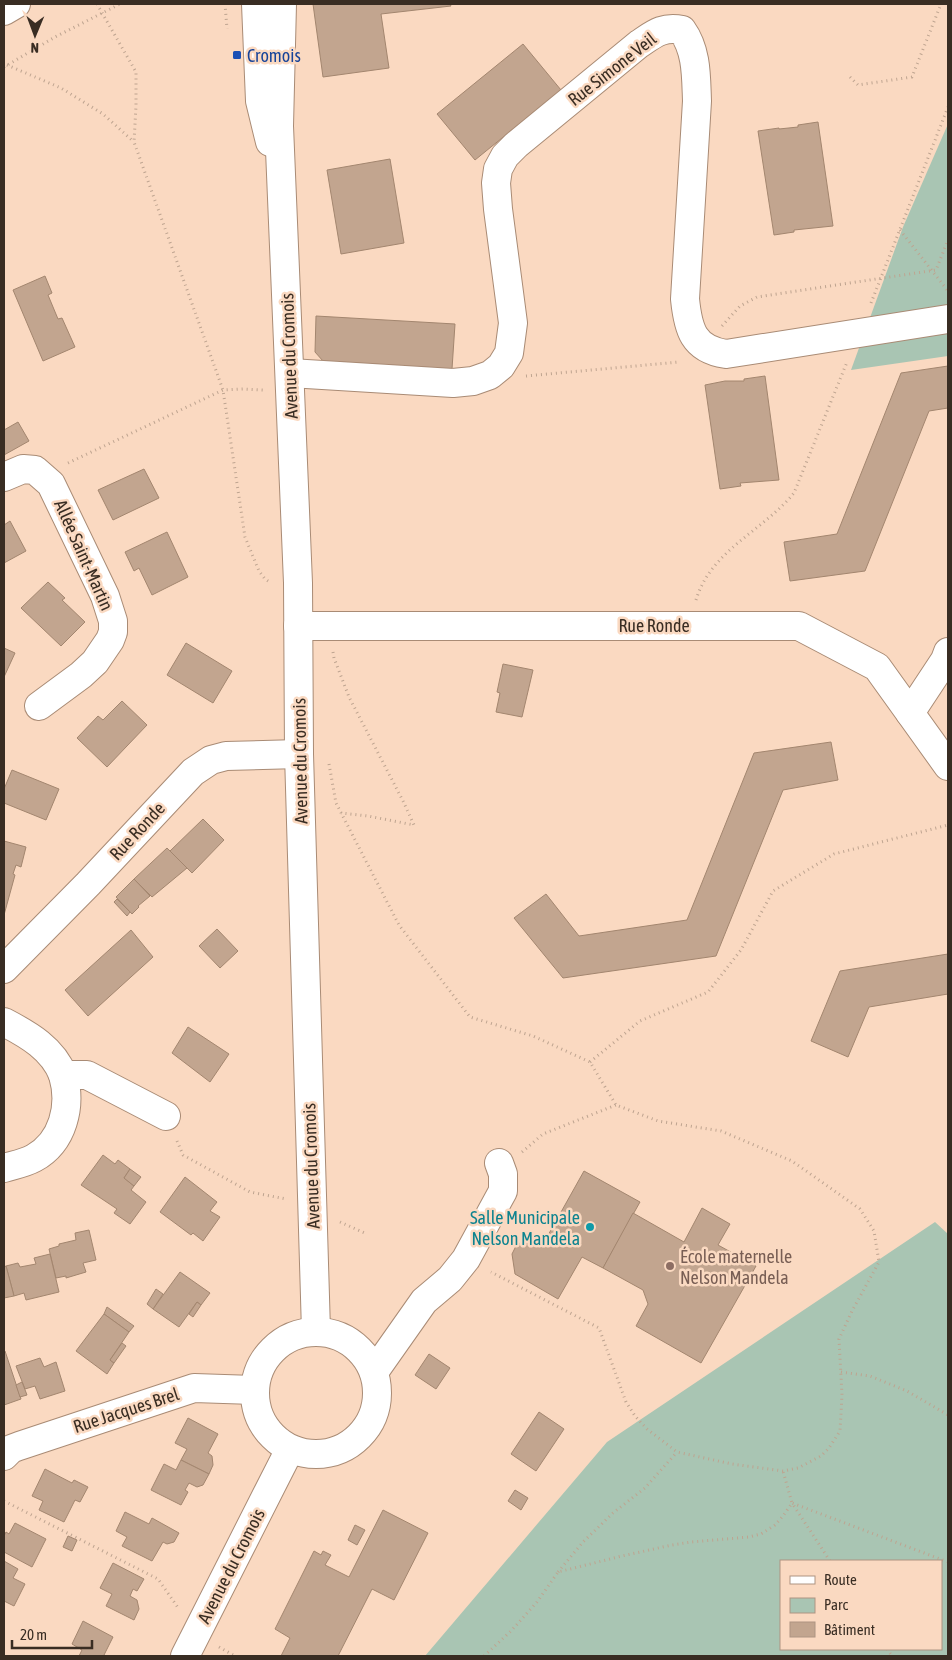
<svg xmlns="http://www.w3.org/2000/svg" width="952" height="1660" font-family="'Asap Condensed',sans-serif">
<style>
.green{fill:#a9c5b3;fill-rule:evenodd}
.building{fill:#c2a58f;stroke:#a3866f}
.lines{fill:none;stroke-linecap:round;stroke-linejoin:round}
.minor-casing{stroke:#a98b75;stroke-width:30}
.tertiary-casing{stroke:#a98b75;stroke-width:30}
.secondary-casing{stroke:#a98b75;stroke-width:30}
.path{stroke:#bea490;stroke-width:3;stroke-dasharray:1 4;stroke-linecap:butt}
.minor{stroke:#fff;stroke-width:28}
.tertiary{stroke:#fff;stroke-width:28}
.secondary{stroke:#fff;stroke-width:28}
.transit-dot{fill:#1a4fb4;stroke:#fad9c1;stroke-width:2}
.culture-dot{fill:#0f9aa8;stroke:#fad9c1;stroke-width:2}
.education-dot{fill:#8d6e63;stroke:#fad9c1;stroke-width:2}
.labels{text-anchor:middle;dominant-baseline:central;stroke-width:5;stroke-linejoin:round;paint-order:stroke}
.transit-label{font-size:18px;fill:#164399;stroke:#fad9c1;text-anchor:start}
.street-label{font-size:18px;fill:#392d23;stroke:#fad9c1}
.culture-label{font-size:18px;fill:#0d838f;stroke:#fad9c1;text-anchor:end}
.education-label{font-size:18px;fill:#785e54;stroke:#fad9c1;text-anchor:start}
</style>
<rect width="100%" height="100%" fill="#fad9c1"/>
<!-- green -->
<g class="green">
<path d="M948,124V356L851,370L903,227Z"/>
<path d="M935,1222L948,1234V1656H425L607,1442ZM781,1561H941V1649H781Z"/>
</g>
<!-- building -->
<g class="building">
<path d="M313,4H450L451,6L381,14L389,68L323,77Z"/>
<path d="M523,44L561,90L475,160L437,114Z"/>
<path d="M818,122L833,226L794,230V232L774,235L758,131L779,128V129L798,127V125Z"/>
<path d="M390,159L404,243L341,254L327,170Z"/>
<path d="M45,276L52,293L48,295L58,319L62,318L75,347L43,361L13,290Z"/>
<path d="M316,316L455,324L452,369L323,361L315,352Z"/>
<path d="M948,366V408L929,411L865,571L790,581L784,542L837,534L901,373Z"/>
<path d="M765,376L779,480L740,483L741,486L720,489L705,385L725,381H744V379Z"/>
<path d="M18,422L29,441L4,455V430Z"/>
<path d="M144,469L159,498L113,520L98,490Z"/>
<path d="M10,521L26,551L4,563V525Z"/>
<path d="M167,532L188,577L152,595L139,568L134,571L125,552Z"/>
<path d="M48,582L65,598L62,600L85,622L61,646L21,608Z"/>
<path d="M186,643L232,671L213,703L167,675Z"/>
<path d="M4,648L15,653L4,677Z"/>
<path d="M503,664L533,670L522,717L496,712L500,693L497,692Z"/>
<path d="M122,701L147,725L107,767L77,738L98,716L103,720Z"/>
<path d="M831,742L838,780L783,790L716,956L563,978L514,918L546,894L579,936L687,920L754,753Z"/>
<path d="M12,770L59,789L46,820L4,803V789Z"/>
<path d="M203,819L224,840L192,873L170,851Z"/>
<path d="M4,841L26,847L21,867L16,865L13,874L15,875L4,915Z"/>
<path d="M167,848L187,868L152,897L134,879Z"/>
<path d="M134,879L150,896L138,906L139,907L132,914L116,897Z"/>
<path d="M117,899L130,912L127,916L114,902Z"/>
<path d="M217,929L238,951L220,968L199,946Z"/>
<path d="M131,930L153,957L88,1016L65,990Z"/>
<path d="M948,954V994L869,1007L848,1057L811,1041L840,971Z"/>
<path d="M188,1027L229,1054L210,1082L172,1053Z"/>
<path d="M103,1155L115,1164L118,1160L130,1169L124,1178L134,1186L131,1190L146,1202L130,1224L114,1213L117,1209L81,1185Z"/>
<path d="M130,1169L141,1177L134,1186L124,1178Z"/>
<path d="M584,1171L640,1202L603,1268L582,1257L558,1299L515,1274L512,1254L517,1244L532,1240L542,1246Z"/>
<path d="M185,1177L217,1202L210,1211L220,1217L203,1241L193,1233L191,1235L160,1212Z"/>
<path d="M702,1208L730,1224L718,1245L756,1266L701,1363L636,1326L648,1304L643,1290L603,1268L633,1213L684,1242Z"/>
<path d="M89,1230L96,1260L83,1263L86,1272L66,1278V1276L56,1278L49,1249L59,1246V1244L76,1240L75,1233Z"/>
<path d="M50,1254L59,1292L26,1300L24,1293L14,1296L6,1266L18,1263L20,1267L36,1264L34,1258Z"/>
<path d="M6,1266L14,1296L4,1298V1267Z"/>
<path d="M180,1272L210,1293L201,1305L197,1302L179,1327L153,1309Z"/>
<path d="M156,1289L163,1294L153,1309L147,1304Z"/>
<path d="M197,1302L201,1305L193,1317L189,1314Z"/>
<path d="M107,1307L134,1326L129,1332L104,1314Z"/>
<path d="M104,1314L129,1332L110,1360L114,1363L107,1374L76,1351Z"/>
<path d="M122,1343L126,1346L114,1363L110,1360Z"/>
<path d="M5,1351L21,1399L4,1405V1352Z"/>
<path d="M429,1354L450,1368L436,1389L415,1375Z"/>
<path d="M40,1358L44,1367L56,1362L65,1391L40,1399L35,1386L25,1389L16,1366Z"/>
<path d="M22,1382L27,1395L20,1397L16,1385Z"/>
<path d="M539,1412L564,1429L536,1471L511,1454Z"/>
<path d="M188,1418L218,1434L208,1453L212,1456L213,1465L209,1474L181,1460L187,1449L175,1443Z"/>
<path d="M181,1460L209,1474L203,1485L197,1487L189,1483L185,1490L188,1492L181,1505L151,1490L164,1464L176,1470Z"/>
<path d="M45,1469L72,1483L74,1480L88,1487L80,1502L75,1500L64,1522L39,1510L43,1501L32,1496Z"/>
<path d="M515,1490L528,1498L521,1510L508,1501Z"/>
<path d="M383,1510L428,1533L394,1600L372,1589L338,1656H281L290,1638L275,1629L314,1551L321,1555L323,1551L331,1555L325,1565L349,1577Z"/>
<path d="M125,1512L149,1524L152,1518L179,1533L174,1542L167,1544L163,1542L152,1561L122,1546L127,1537L116,1531Z"/>
<path d="M15,1523L46,1539L32,1567L4,1552V1536L6,1532L9,1534Z"/>
<path d="M355,1525L365,1530L357,1545L348,1540Z"/>
<path d="M68,1536L77,1540L72,1551L63,1547Z"/>
<path d="M4,1561L18,1569L13,1578L25,1584L14,1606L4,1601Z"/>
<path d="M113,1563L144,1579L137,1591L133,1589L130,1596L137,1600L139,1609L134,1620L106,1606L112,1594L100,1588Z"/>
<path d="M83,1621L113,1637L104,1655L106,1656H79L82,1650L72,1644Z"/>
</g>
<g class="lines">
<defs>
<g id="minor">
<path d="M290,373L453,383L473,381L490,375L501,366L509,353L513,323L498,209L496,183L498,169L505,156L516,145L639,44C654,34 663,26 682,30C697,51 696,76 697,101L685,299C688,329 693,349 726,354L948,319"/>
<path d="M4,477L23,469L35,470L51,484L105,596L113,621V632L110,640L95,662L81,675L39,706"/>
<path d="M298,626H799L877,667L948,766"/>
<path d="M910,713L945,660L948,652"/>
<path d="M4,969L88,884L193,772L211,760L226,756L299,754"/>
<path d="M4,1022C29,1035 53,1049 63,1075H87L166,1116"/>
<path d="M4,1168C14,1165 25,1163 34,1158C63,1142 72,1106 63,1075"/>
<path d="M374,1372L424,1301L450,1279L466,1259L503,1191V1174L499,1163"/>
<path d="M4,1456L11,1449L19,1446L194,1388L254,1390"/>
</g>
<g id="tertiary">
<path d="M256,4L260,101L270,142"/>
<path d="M282,4L279,126L298,583L299,754L316,1331"/>
<circle cx="316" cy="1393" r="61"/>
<path d="M185,1656L290,1449"/>
</g>
<path id="secondary" d="M4,11L16,4"/>
</defs>
<!-- minor casing -->
<use href="#minor" class="minor-casing"/>
<!-- tertiary casing -->
<use href="#tertiary" class="tertiary-casing"/>
<!-- secondary casing -->
<use href="#secondary" class="secondary-casing"/>
<!-- path -->
<g class="path">
<path d="M97,4L136,72V106L134,142L223,390L245,537L259,571L265,579L271,583"/>
<path d="M225,4L227,29"/>
<path d="M7,65L61,88L103,114L134,142"/>
<path d="M4,67L55,37L120,4"/>
<path d="M850,77L858,85L912,77L941,4"/>
<path d="M900,230L948,291"/>
<path d="M871,303L948,107"/>
<path d="M722,326L740,306L757,297L936,270L948,240"/>
<path d="M526,376L679,362"/>
<path d="M68,463L223,390L243,389L263,390"/>
<path d="M696,600C711,550 763,531 794,493L847,362"/>
<path d="M333,652L334,658L349,697L403,801L414,825L368,816L341,813"/>
<path d="M329,764L336,803L399,925L470,1017L533,1036L590,1062L616,1105L658,1121L721,1131L792,1161L860,1209L874,1231L879,1262L852,1311L839,1339L842,1395L840,1431L829,1448L821,1456L798,1468L783,1471L732,1464L677,1452L647,1429L635,1416L626,1402L599,1328L491,1272"/>
<path d="M590,1062L640,1021L708,992L741,950L773,891L834,854L948,825"/>
<path d="M177,1141L183,1155L250,1192L286,1199"/>
<path d="M522,1152L543,1134L616,1105"/>
<path d="M340,1222L367,1234"/>
<path d="M841,1372L870,1376L907,1391L948,1415"/>
<path d="M4,1501L158,1579L179,1609"/>
<path d="M830,1561L792,1503L948,1562"/>
<path d="M558,1572L583,1542L613,1513L645,1488L677,1452"/>
<path d="M219,1647L235,1656"/>
<path d="M887,1649L892,1656"/>
<path d="M484,1656L511,1631L537,1602L558,1572L622,1556L672,1545L691,1542L749,1537L761,1534L775,1525L783,1516L792,1503L783,1471"/>
</g>
<!-- minor -->
<use href="#minor" class="minor"/>
<!-- tertiary -->
<use href="#tertiary" class="tertiary"/>
<!-- secondary -->
<use href="#secondary" class="secondary"/>
</g>
<!-- markers -->
<rect class="transit-dot" x="232" y="50" width="10" height="10" rx="2.5"/>
<circle class="culture-dot" cx="590" cy="1227" r="5"/>
<circle class="education-dot" cx="670" cy="1266" r="5"/>
<g class="labels">
<!-- transit labels -->
<g class="transit-label">
<text x="247" y="55">Cromois</text>
</g>
<!-- street labels -->
<g class="street-label">
<text transform="translate(612 69) rotate(-38)">Rue Simone Veil</text>
<text transform="translate(289 356) rotate(-92)">Avenue du Cromois</text>
<text transform="translate(84 555) rotate(66)">Allée Saint-Martin</text>
<text x="654" y="625">Rue Ronde</text>
<text transform="translate(300 761) rotate(-91)">Avenue du Cromois</text>
<text transform="translate(137 831) rotate(-47)">Rue Ronde</text>
<text transform="translate(311 1166) rotate(-92)">Avenue du Cromois</text>
<text transform="translate(126 1410) rotate(-18)">Rue Jacques Brel</text>
<text transform="translate(231 1566) rotate(-63)">Avenue du Cromois</text>
</g>
<!-- culture labels -->
<g class="culture-label">
<text x="580" y="1217">Salle Municipale<tspan x="580" dy="21">Nelson Mandela</tspan></text>
</g>
<!-- education labels -->
<g class="education-label">
<text x="680" y="1256">École maternelle<tspan x="680" dy="21">Nelson Mandela</tspan></text>
</g>
</g>
<!-- border -->
<rect width="952" height="1660" fill="none" stroke="#392d23" stroke-width="10"/>
<!-- legend -->
<rect x="780" y="1560" width="162" height="90" fill="#fad9c1" stroke="#ad9482"/>
<rect x="790" y="1576" width="25" height="8" fill="#ffffff" stroke="#ad9482"/>
<text x="824" y="1585" font-size="15" fill="#392d23">Route</text>
<rect x="790" y="1598" width="25" height="15" fill="#a9c5b3" stroke="#ad9482"/>
<text x="824" y="1610" font-size="15" fill="#392d23">Parc</text>
<rect x="790" y="1622" width="25" height="15" fill="#c2a58f" stroke="#ad9482"/>
<text x="824" y="1635" font-size="15" fill="#392d23">Bâtiment</text>
<!-- north arrow -->
<g transform="translate(35 35) rotate(181)" stroke="#fad9c1" stroke-width="4" paint-order="stroke">
<path d="M0-4L9 19L0 12L-9 19Z" fill="#392d23"/>
<text y="-8" font-size="14" font-weight="bold" text-anchor="middle" fill="#392d23">N</text>
</g>
<!-- scale -->
<path d="M12 1640v8h80v-8" fill="none" stroke="#392d23" stroke-width="2.5"/>
<text x="20" y="1640" font-size="15" fill="#392d23" stroke="#fad9c1" stroke-width="4" paint-order="stroke">20 m</text>
</svg>
